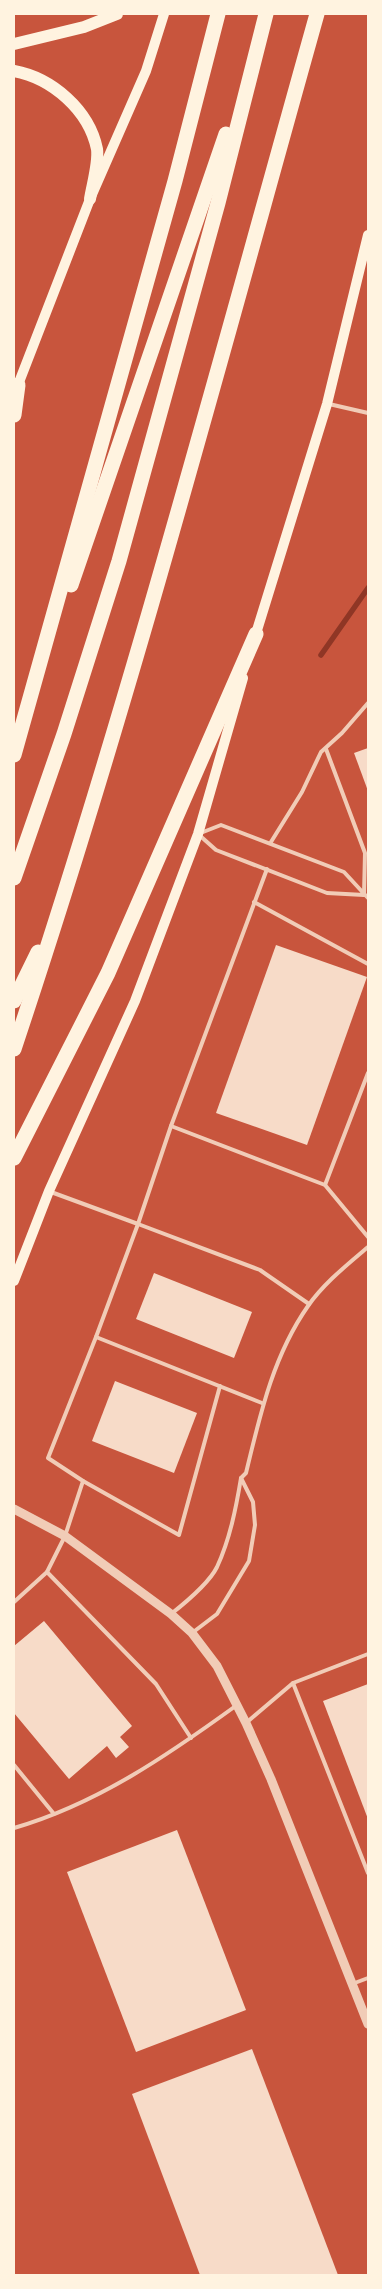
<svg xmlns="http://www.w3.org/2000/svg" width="382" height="2289" font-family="'Work Sans',sans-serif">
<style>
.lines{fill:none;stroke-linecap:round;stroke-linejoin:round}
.stream{stroke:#8f3625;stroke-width:5.5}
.building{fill:#f7dbc8}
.service{stroke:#f1ccb7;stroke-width:4}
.tertiary{stroke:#f1ccb7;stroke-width:9}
.secondary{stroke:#fff3e0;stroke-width:10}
.primary{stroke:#fff3e0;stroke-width:12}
.motorway{stroke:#fff3e0;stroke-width:15}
</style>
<rect width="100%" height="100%" fill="#c8553d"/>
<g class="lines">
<!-- stream -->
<path class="stream" d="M321,655L368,588"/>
</g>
<!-- building -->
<g class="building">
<path d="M368,748V791L354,753Z"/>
<path d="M276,945L367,977L307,1145L216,1113Z"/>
<path d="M154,1273L252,1312L234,1358L136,1319Z"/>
<path d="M115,1381L197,1413L174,1473L92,1441Z"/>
<path d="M44,1621L132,1726L120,1737L129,1747L116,1758L107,1746L69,1779L14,1713V1646Z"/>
<path d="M368,1684V1819L323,1701Z"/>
<path d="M177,1830L246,2010L136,2052L67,1872Z"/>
<path d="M252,2049L338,2275H200L132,2094Z"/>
</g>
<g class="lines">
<!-- service -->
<g class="service">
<path d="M329,404L368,413"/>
<path d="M326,749L365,853L364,895"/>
<path d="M271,842L302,792L321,752L342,733L368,703"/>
<path d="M364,895L327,893L216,850L198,834L221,825L344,872L368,898"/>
<path d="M254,902L368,964"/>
<path d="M171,1126L325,1185L368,1237"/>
<path d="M325,1185L368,1073"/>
<path d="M51,1192L138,1224L171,1126L267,869"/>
<path d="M262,1403L96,1337L138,1224L260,1270L309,1304"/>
<path d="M83,1481L179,1535L220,1386"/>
<path d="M47,1572L156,1684L191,1738"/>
<path d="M14,1602L47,1572L65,1536L83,1481L48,1458L96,1337"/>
<path d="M171,1614C185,1603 209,1583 217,1567C230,1539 236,1508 241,1478L246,1473C260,1415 273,1356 308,1306C324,1283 347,1265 368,1247"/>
<path d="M192,1633L217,1614L249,1561L255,1525L253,1502L241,1478"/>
<path d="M293,1683L368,1873"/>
<path d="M246,1723L293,1683L368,1654"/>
<path d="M14,1765L54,1814"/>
<path d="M14,1828C97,1804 168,1755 237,1705"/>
<path d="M352,1984L368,1978"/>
</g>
<!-- tertiary -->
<path class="tertiary" d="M14,1509L65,1536L171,1614L192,1633L217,1666L246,1723L271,1779L368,2024"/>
<!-- secondary -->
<g class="secondary">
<path d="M16,390L90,199L146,71L164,14"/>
<path d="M254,640L327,404L368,235"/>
<path d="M14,1281L49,1191L135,1001L198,834L243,678"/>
</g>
<!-- primary -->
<g class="primary">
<path d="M14,44L84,27L117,14"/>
<path d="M14,71C52,78 89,110 97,149C99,162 92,186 90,199"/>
</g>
<!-- motorway -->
<g class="motorway">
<path d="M14,415L18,385"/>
<path d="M71,585L226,134"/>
<path d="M14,755L175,181L218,14"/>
<path d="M14,878L64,734L119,561L218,203L266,14"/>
<path d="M14,1001L38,952"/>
<path d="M14,1049C128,708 220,360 317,14"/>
<path d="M14,1158L108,973L256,634"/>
</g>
</g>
<!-- border -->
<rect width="382" height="2289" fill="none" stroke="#fff3e0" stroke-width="30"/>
</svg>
